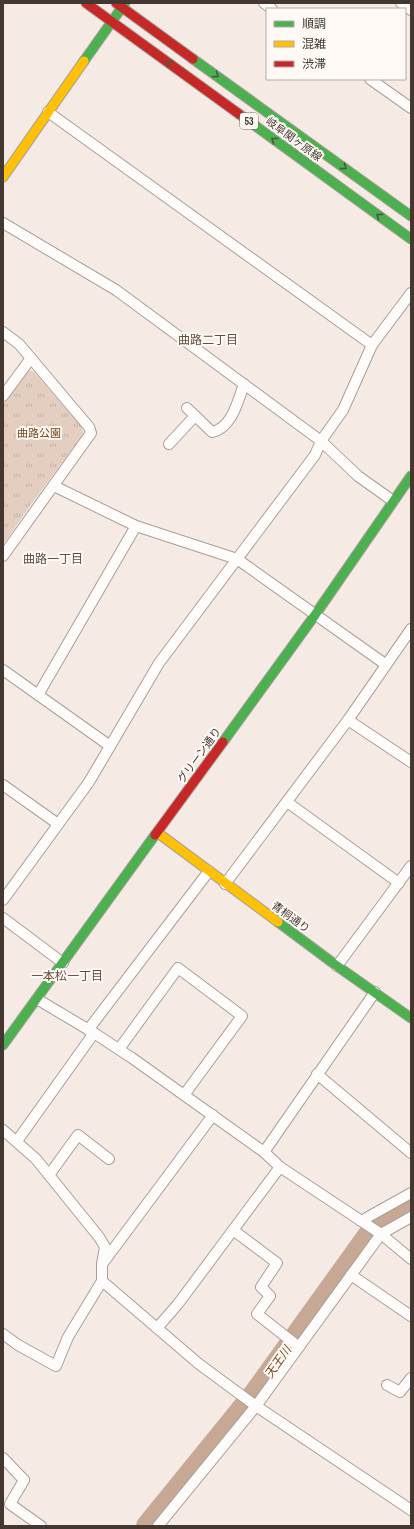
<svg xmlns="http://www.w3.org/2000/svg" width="414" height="1529" font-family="'Archivo Narrow','Noto Sans JP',sans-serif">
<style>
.grass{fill:url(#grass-tufts)}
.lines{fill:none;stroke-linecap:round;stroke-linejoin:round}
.river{stroke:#c6a894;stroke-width:22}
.street-casing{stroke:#a99f99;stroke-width:12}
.fast-casing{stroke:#a99f99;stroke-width:11}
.slow-casing{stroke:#a99f99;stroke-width:11}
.jam-casing{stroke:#a99f99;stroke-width:11}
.street{stroke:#fefcfb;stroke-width:10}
.fast{stroke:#4caf50;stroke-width:9}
.slow{stroke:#ffc107;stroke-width:9}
.jam{stroke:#c62828;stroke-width:9}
.oneway{stroke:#465b3a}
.labels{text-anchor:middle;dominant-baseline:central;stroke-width:4;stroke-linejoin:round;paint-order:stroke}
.shield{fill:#fff9f5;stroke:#7b716b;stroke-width:1}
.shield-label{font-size:10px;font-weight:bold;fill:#433730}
.street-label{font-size:11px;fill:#433730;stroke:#fff9f5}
.park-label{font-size:11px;fill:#774419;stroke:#fff9f5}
.neighbourhood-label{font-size:12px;fill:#644d3d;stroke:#fff9f5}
.water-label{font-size:12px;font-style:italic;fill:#7b471d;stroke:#fff9f5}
</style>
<defs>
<pattern id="grass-tufts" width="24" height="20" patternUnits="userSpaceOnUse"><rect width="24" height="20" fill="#e4cec0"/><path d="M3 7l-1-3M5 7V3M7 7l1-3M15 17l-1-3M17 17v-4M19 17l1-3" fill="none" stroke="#c5b2a5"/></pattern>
</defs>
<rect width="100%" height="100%" fill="#f5eae4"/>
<!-- grass -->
<path class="grass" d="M28,370L34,372L82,427L83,434L27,510L5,542H3V405Z"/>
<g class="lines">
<!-- river -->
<path class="river" d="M147,1526L255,1393L378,1222L411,1203"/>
<defs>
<g id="street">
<path d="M264,3L272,9"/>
<path d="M401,3L411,10"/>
<path d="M370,79L411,108"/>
<path d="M48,112L372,345"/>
<path d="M3,223L116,290L321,441L358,476L393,501"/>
<path d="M3,332L19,344L89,427L91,433L3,556"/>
<path d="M3,396L31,358"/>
<path d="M187,408L212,432C232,428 238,401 244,384"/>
<path d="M169,444L195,416"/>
<path d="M54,486L136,526L237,559L385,664"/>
<path d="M3,670L110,746"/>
<path d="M38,695L136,526"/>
<path d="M348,720L411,762"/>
<path d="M3,785L58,824"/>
<path d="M287,802L399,883"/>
<path d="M225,884L348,720L411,629"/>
<path d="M3,900L89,782L159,663L315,455L321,441L343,410L372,345L411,293"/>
<path d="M3,918L63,963"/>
<path d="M337,966L411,866"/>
<path d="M37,999L94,1033L132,1058L264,1152L280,1167L381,1234L411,1259"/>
<path d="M88,1030L209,871"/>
<path d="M119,1049L178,968L242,1016L184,1095"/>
<path d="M317,1074L411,1153"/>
<path d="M3,1130L36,1159L99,1237L105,1247L102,1264V1281L199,1364L256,1406L411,1510"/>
<path d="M17,1141L94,1033"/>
<path d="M264,1152L375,992"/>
<path d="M49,1175L78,1135L109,1159"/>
<path d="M361,1221L411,1193"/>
<path d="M233,1230L277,1263L261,1287L270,1296L257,1314L299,1347"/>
<path d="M103,1263L213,1115"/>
<path d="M351,1275L411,1316"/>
<path d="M157,1328L178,1304L280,1167"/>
<path d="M3,1334L18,1345L56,1366L68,1337L102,1281"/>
<path d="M387,1385L400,1392L411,1378"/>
<path d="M3,1458L24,1480L10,1504L41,1526"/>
<path d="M158,1526L256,1406L381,1234L411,1217"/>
</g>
<g id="fast">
<path d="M193,59L411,216"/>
<path d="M84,61L125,3"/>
<path d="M239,114L411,239"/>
<path d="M223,742L315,615L411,476"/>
<path d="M278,922L337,966L411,1018"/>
<path d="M3,1045L155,835"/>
</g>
<g id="slow">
<path d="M3,177L84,61"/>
<path d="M158,833L278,922"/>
</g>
<g id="jam">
<path d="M86,3L239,114"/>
<path d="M116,3L193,59"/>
<path d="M155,835L223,742"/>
</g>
</defs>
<!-- street casing -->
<use href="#street" class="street-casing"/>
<!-- fast casing -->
<use href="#fast" class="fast-casing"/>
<!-- slow casing -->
<use href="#slow" class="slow-casing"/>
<!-- jam casing -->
<use href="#jam" class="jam-casing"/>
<!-- street -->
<use href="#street" class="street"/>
<!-- fast -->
<use href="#fast" class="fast"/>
<!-- slow -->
<use href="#slow" class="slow"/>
<!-- jam -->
<use href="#jam" class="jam"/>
</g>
<!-- one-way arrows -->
<defs><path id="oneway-chevron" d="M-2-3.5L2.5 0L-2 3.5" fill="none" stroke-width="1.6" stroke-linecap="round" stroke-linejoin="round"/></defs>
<g class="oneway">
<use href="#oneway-chevron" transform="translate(169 63) rotate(-144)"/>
<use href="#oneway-chevron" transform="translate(216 75) rotate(36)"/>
<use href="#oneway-chevron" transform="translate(274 140) rotate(-144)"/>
<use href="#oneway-chevron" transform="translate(344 167) rotate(36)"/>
<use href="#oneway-chevron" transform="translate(379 216) rotate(-144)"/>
</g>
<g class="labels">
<!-- shield labels -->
<rect class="shield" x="240" y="113" width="18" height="16" rx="3"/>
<g class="shield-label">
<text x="249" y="121">53</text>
</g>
<!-- street labels -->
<g class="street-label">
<text transform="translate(294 139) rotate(36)">岐阜関ヶ原線</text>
<text transform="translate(199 755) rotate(-54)">グリーン通り</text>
<text transform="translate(291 917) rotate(36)">青桐通り</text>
</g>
<!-- park labels -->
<g class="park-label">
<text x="39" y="433">曲路公園</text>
</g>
<!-- neighbourhood labels -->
<g class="neighbourhood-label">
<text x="208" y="340">曲路二丁目</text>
<text x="53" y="559">曲路一丁目</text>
<text x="67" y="976">一本松一丁目</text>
</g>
<!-- water labels -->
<g class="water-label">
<text transform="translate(278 1362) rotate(-55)">天王川</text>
</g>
</g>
<!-- border -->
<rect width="414" height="1529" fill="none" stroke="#433730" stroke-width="8"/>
<!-- legend -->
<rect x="266" y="8" width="140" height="72" fill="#fff9f5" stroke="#b4aba6"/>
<rect x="274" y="21" width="20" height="6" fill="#4caf50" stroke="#b4aba6"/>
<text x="302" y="28" font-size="12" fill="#433730">順調</text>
<rect x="274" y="41" width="20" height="6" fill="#ffc107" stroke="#b4aba6"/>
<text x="302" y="48" font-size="12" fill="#433730">混雑</text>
<rect x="274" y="61" width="20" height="6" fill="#c62828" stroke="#b4aba6"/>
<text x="302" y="68" font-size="12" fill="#433730">渋滞</text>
</svg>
